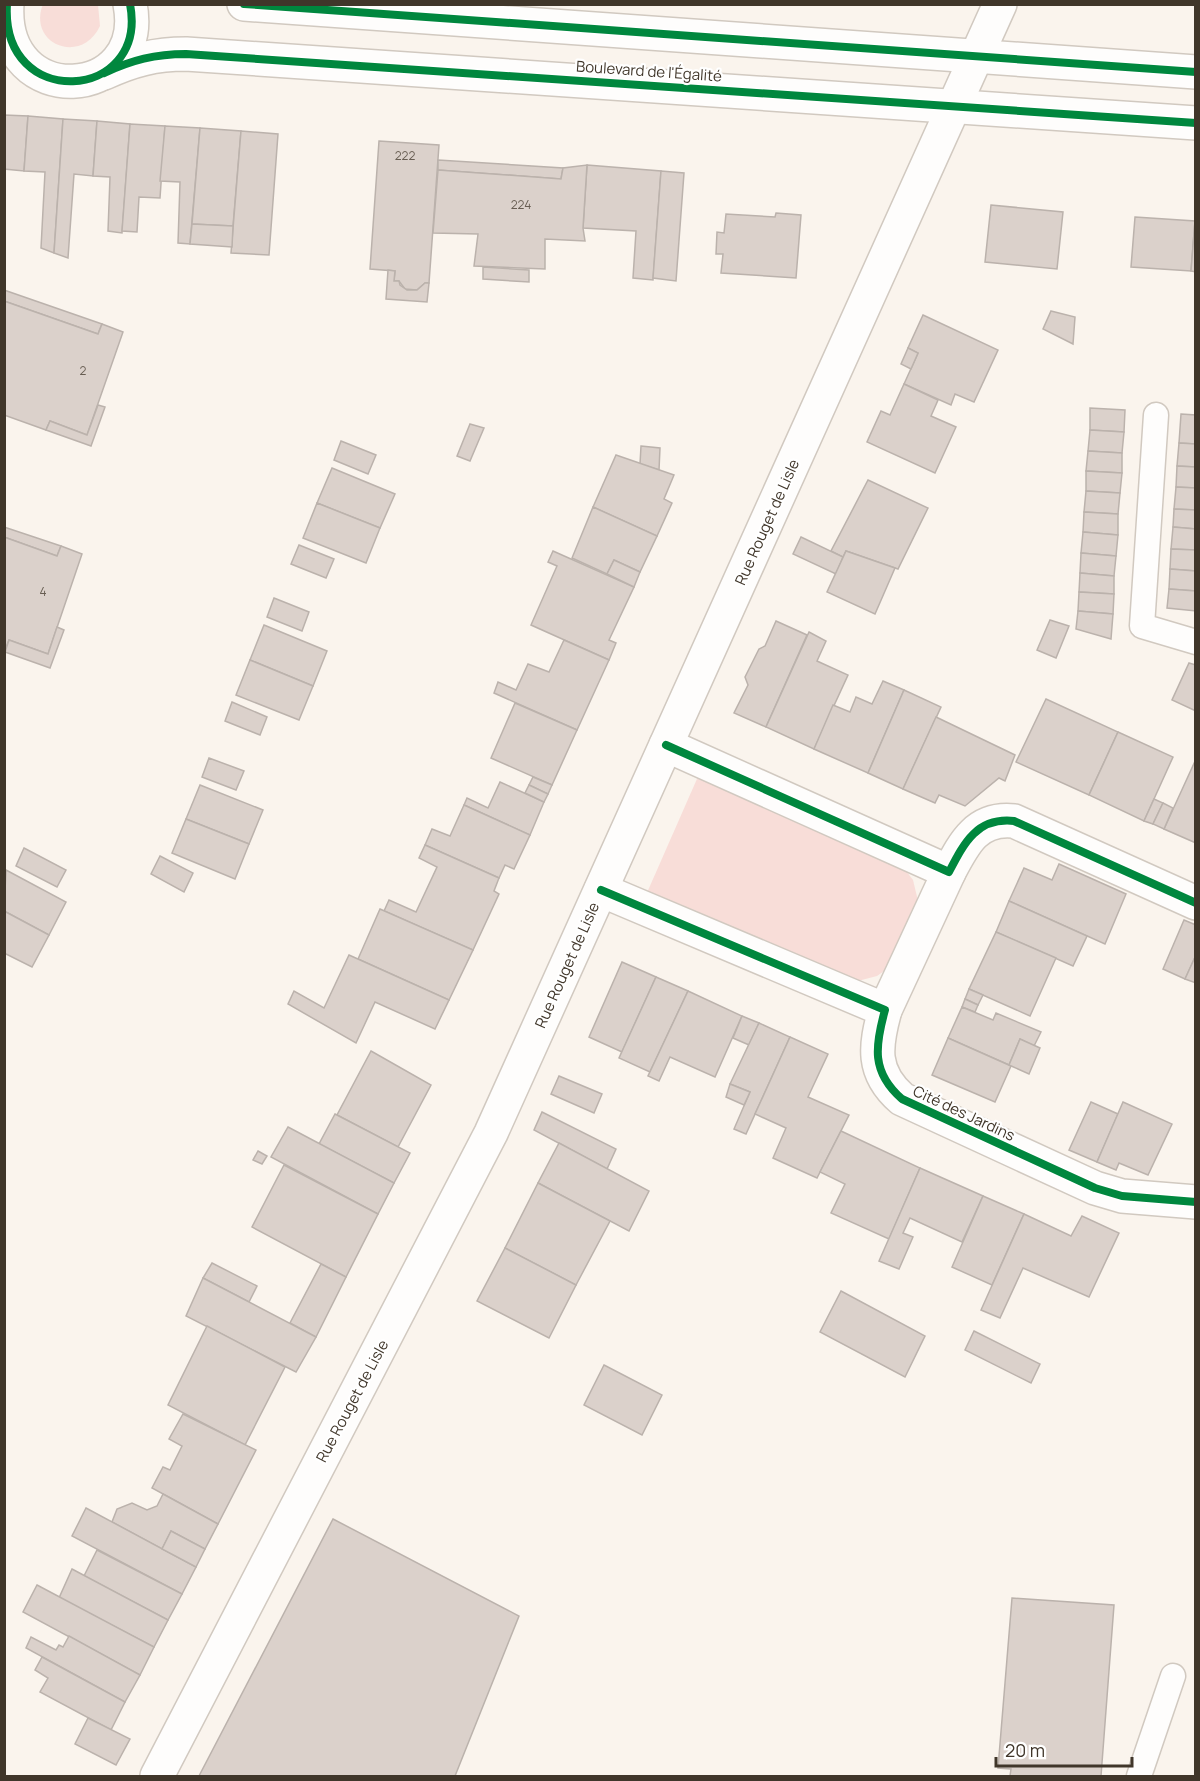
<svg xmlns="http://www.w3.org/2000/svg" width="1200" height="1781" font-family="Manrope,sans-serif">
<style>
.green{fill:#f8ddd8}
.building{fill:#dbd1cb;stroke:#bbb2ac;stroke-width:1.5}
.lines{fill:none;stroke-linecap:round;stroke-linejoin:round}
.service-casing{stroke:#d1c9c0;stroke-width:27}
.minor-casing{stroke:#d1c9c0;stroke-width:36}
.tertiary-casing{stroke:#d1c9c0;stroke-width:36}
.secondary-casing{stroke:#d1c9c0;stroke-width:36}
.service{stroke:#fefdfc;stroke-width:24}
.minor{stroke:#fefdfc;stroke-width:33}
.tertiary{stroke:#fefdfc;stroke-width:33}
.secondary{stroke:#fefdfc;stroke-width:33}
.cycleway-casing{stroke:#fff;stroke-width:11}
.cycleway{stroke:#00873e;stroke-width:8}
.labels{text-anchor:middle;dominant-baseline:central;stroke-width:4.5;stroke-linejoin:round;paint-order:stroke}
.number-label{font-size:12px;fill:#675d52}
.street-label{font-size:15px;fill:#40362a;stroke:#fff}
</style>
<rect width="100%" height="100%" fill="#faf4ed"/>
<!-- green -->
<g class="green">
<path d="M43,4L98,5L100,26C81,66 27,44 43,4Z"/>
<path d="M700,772L900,863L913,880L919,905L894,964L877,976L850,983L646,895Z"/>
</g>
<!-- building -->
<g class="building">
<path d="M4,115L28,116L24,171L4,169Z"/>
<path d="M28,116L63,119L54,253L41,248L45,172L24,171Z"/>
<path d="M63,119L97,121L93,176L74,174L68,258L54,253Z"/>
<path d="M97,121L130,124L122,233L108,231L110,177L93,176Z"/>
<path d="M130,124L165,126L160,198L139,197L137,232L122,231Z"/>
<path d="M165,126L200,128L190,244L178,243L180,182L160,181Z"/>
<path d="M200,128L241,131L233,226L192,224Z"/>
<path d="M241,131L278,134L269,255L231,253Z"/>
<path d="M379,141L439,145L429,283H425L417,290L405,289L399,281H394L395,271L370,269Z"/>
<path d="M438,160L563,168L561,179L438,170Z"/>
<path d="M587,165L661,171L653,280L633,278L636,231L583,228Z"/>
<path d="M587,165L583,228L585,241L545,239V269L474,266L478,234L433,233L438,170L561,179L563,168Z"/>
<path d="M661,171L684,173L676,281L653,278Z"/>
<path d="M991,205L1063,212L1057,269L985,262Z"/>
<path d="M776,213L801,215L796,278L721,273L723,254H716L717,232L724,233L726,214L775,217Z"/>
<path d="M1135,217L1195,221L1191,271L1131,267Z"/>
<path d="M1195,221L1196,222V272L1191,271Z"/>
<path d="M192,224L233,226L232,247L190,244Z"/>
<path d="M483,267L529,270V282L483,279Z"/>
<path d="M388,270L395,271L394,281H399L400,285L407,290H417L425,283H429L427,302L386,299Z"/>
<path d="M4,290L102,324L98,334L4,301Z"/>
<path d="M4,301L98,334L102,324L123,332L87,435L50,421L46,430L4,415Z"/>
<path d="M1051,311L1075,317L1073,344L1043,329Z"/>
<path d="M923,315L998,350L974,402L955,394L951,405L904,384L918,353L908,348Z"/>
<path d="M908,348L918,353L911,369L901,364Z"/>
<path d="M904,384L938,400L931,416L956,427L935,473L867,442L881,411L890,415Z"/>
<path d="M98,405L105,407L91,446L46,430L50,421L87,435Z"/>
<path d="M1090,408L1125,410L1124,432L1090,430Z"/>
<path d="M1181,414L1196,415V444L1179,443Z"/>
<path d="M470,424L484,428L470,461L457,456Z"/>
<path d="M1090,430L1124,432L1122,453L1088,451Z"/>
<path d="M341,441L376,455L368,474L334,460Z"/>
<path d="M1179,443L1196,444V467L1177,466Z"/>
<path d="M641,446L660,448L659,470L640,464Z"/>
<path d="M1088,451L1122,453V473L1086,471Z"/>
<path d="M616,455L674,475L664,499L672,503L657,536L593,507Z"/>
<path d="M1177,466L1196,467V488L1176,487Z"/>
<path d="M332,468L395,494L380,528L317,503Z"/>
<path d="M1086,471L1122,473L1120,493L1086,491Z"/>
<path d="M868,480L928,508L898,569L846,551L843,557L831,551Z"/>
<path d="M1176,487L1196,488V510L1174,509Z"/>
<path d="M1086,491L1120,493L1118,514L1084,512Z"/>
<path d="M317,503L380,528L366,563L303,538Z"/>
<path d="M593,507L657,536L640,572L614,560L607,574L572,558Z"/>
<path d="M1174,509L1196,510V529L1173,527Z"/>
<path d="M1084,512L1118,514V535L1083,532Z"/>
<path d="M4,527L61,546L57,556L4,537Z"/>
<path d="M1173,527L1196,529V550L1171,549Z"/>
<path d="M1083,532L1118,535L1116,556L1081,553Z"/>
<path d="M4,537L57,556L61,546L82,554L48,654L9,640L4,652Z"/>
<path d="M801,537L843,557L836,574L793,554Z"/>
<path d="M299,545L334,559L326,578L291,564Z"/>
<path d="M1171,549L1196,550V571L1170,569Z"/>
<path d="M553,551L634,587L609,640L616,643L609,660L531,625L557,566L548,562Z"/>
<path d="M846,551L895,568L875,614L827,592Z"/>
<path d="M1081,553L1116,556L1114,576L1080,573Z"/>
<path d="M614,560L640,572L634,587L607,574Z"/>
<path d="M1170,569L1196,571V591L1169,589Z"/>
<path d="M1080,573L1114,576V594L1079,592Z"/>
<path d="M1169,589L1196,591V611L1167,608Z"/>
<path d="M1079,592L1114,594L1113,614L1078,611Z"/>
<path d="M274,598L309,612L302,631L267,617Z"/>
<path d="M1078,611L1113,614L1111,639L1076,629Z"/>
<path d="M1050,620L1069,626L1056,658L1037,650Z"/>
<path d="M776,621L807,635L766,727L734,713L748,685L745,677L759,649L765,646Z"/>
<path d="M264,625L327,651L313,686L250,660Z"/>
<path d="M57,627L64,630L50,668L5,652L9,640L48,654Z"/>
<path d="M809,632L826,641L817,661L848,675L814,749L766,727Z"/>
<path d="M564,640L609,660L577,730L494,693L498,682L516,690L528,664L549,672Z"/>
<path d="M250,660L313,686L299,720L236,695Z"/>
<path d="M1189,663L1196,665V711L1172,700Z"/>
<path d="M883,681L904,690L868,773L814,749L833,705L850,712L856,697L872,704Z"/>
<path d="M904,690L941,707L903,789L868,773Z"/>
<path d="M1046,699L1118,732L1089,795L1016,762Z"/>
<path d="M232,702L267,717L260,735L225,721Z"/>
<path d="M515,703L577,730L552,785L491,758Z"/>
<path d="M936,717L1015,755L1005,781L999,778L965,806L939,795L935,803L903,789Z"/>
<path d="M1118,732L1173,757L1144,821L1089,795Z"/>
<path d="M209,758L244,771L236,790L202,777Z"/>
<path d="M1196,759V843L1164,829Z"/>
<path d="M533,777L552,785L548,794L529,785Z"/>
<path d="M500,782L544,802L530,835L464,805L467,798L488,808Z"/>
<path d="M200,785L263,810L249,844L186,819Z"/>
<path d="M529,785L548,794L544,802L525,793Z"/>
<path d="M1154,799L1163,803L1153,824L1144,821Z"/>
<path d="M1163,803L1173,808L1164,829L1153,824Z"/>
<path d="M464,805L530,835L514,869L505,865L499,878L425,845L432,829L450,836Z"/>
<path d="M186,819L249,844L235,879L172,853Z"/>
<path d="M425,845L499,878L494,891L499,894L473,950L384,911L389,900L416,912L437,867L419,858Z"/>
<path d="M24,848L66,870L57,887L16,866Z"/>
<path d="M160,856L193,873L184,892L151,874Z"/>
<path d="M1059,864L1126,894L1105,944L1009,901L1024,868L1052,880Z"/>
<path d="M6,870L66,902L49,935L4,911Z"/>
<path d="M1009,901L1087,936L1073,966L996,932Z"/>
<path d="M380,909L473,950L449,1000L358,959Z"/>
<path d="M4,911L49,935L32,967L4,953Z"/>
<path d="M1184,920L1196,925V955L1185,979L1163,969Z"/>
<path d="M996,932L1056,958L1030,1016L969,989Z"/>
<path d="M349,955L449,1000L435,1029L375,1002L356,1043L288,1004L294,991L324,1008Z"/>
<path d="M1196,955V983L1185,979Z"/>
<path d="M622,962L656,977L622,1052L589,1037Z"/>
<path d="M656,977L688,991L650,1072L619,1058Z"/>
<path d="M969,989L983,995L978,1005L965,999Z"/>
<path d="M688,991L742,1016L715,1077L670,1057L659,1081L648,1076Z"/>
<path d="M965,999L978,1005L975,1012L962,1007Z"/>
<path d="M962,1007L993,1020L996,1013L1041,1032L1034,1046L1020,1039L1009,1065L948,1038Z"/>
<path d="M742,1016L759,1023L749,1045L733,1038Z"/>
<path d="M759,1023L790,1037L746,1134L734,1129L750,1092L730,1084Z"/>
<path d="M790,1037L828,1054L808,1097L849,1115L817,1178L773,1158L786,1128L755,1114Z"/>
<path d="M948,1038L1011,1066L995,1102L932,1075Z"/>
<path d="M1020,1039L1040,1048L1029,1074L1009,1065Z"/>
<path d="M371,1051L431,1085L398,1147L337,1115Z"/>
<path d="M559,1076L602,1094L594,1113L551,1094Z"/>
<path d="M730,1084L750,1092L744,1105L726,1097Z"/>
<path d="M1091,1102L1118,1114L1097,1162L1069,1150Z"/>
<path d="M1123,1102L1172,1124L1148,1175L1119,1163L1116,1170L1097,1162Z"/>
<path d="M542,1112L616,1149L607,1169L534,1130Z"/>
<path d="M335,1114L410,1153L394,1183L319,1144Z"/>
<path d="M288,1127L394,1183L378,1214L271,1157Z"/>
<path d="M841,1131L920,1168L889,1239L831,1213L845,1184L820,1172Z"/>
<path d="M559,1143L649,1191L629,1231L538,1183Z"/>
<path d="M258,1151L267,1156L262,1164L253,1160Z"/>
<path d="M284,1165L378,1214L346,1277L252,1227Z"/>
<path d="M920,1168L983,1196L962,1242L910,1218L903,1233L913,1237L899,1269L879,1261Z"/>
<path d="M538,1183L610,1221L576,1285L505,1248Z"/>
<path d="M983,1196L1024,1214L992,1285L952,1267Z"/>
<path d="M1024,1214L1071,1236L1082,1216L1119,1233L1089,1297L1023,1268L1000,1318L981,1310Z"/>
<path d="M505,1248L576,1285L549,1338L477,1301Z"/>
<path d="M212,1263L257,1286L249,1302L203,1278Z"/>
<path d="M321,1264L346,1277L316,1337L290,1323Z"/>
<path d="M203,1278L316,1337L296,1372L186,1316Z"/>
<path d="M841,1291L925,1336L905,1377L820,1332Z"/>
<path d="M207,1326L285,1367L245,1445L168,1405Z"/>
<path d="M974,1331L1040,1364L1031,1383L965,1350Z"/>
<path d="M604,1365L662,1395L642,1435L584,1405Z"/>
<path d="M183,1414L256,1450L218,1524L152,1488L163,1467L170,1470L182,1446L169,1439Z"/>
<path d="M163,1494L218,1524L205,1549L171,1531L162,1549L112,1522L117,1509L132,1503L147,1510L157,1506Z"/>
<path d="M86,1508L196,1567L182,1594L72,1536Z"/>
<path d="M333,1519L519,1616L455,1776H199Z"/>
<path d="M171,1531L205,1549L196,1567L162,1549Z"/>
<path d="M97,1550L182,1594L168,1620L84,1576Z"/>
<path d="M72,1569L168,1620L154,1647L59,1598Z"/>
<path d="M37,1585L154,1647L140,1675L23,1612Z"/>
<path d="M1012,1598L1114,1605L1101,1776H1010L1011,1769L998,1768Z"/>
<path d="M69,1636L140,1675L125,1702L26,1648L31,1637L56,1650L59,1645L63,1647Z"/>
<path d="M42,1657L125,1702L111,1730L40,1692L48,1678L35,1670Z"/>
<path d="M88,1718L130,1739L116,1765L75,1744Z"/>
</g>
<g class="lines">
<defs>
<g id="service">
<path d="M1156,415L1142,626L1196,642"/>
<path d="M1139,1776L1173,1676"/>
</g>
<g id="minor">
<path d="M666,745L949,872C964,843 977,817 1014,821L1196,903"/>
<path d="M601,890L885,1010C875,1046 871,1072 902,1099L1095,1188L1122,1196L1196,1202"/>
<path d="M885,1010L949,872"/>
</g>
<path id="tertiary" d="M157,1776L491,1133L1000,4"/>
<g id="secondary">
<path d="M7,4C0,112 149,102 130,4"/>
<path d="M244,4L1196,72"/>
<path d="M104,73C132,60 155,54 186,54L1196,123"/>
</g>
</defs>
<!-- service casing -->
<use href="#service" class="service-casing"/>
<!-- minor casing -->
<use href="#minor" class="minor-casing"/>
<!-- tertiary casing -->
<use href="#tertiary" class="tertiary-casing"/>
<!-- secondary casing -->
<use href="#secondary" class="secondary-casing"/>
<!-- service -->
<use href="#service" class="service"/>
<!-- minor -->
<use href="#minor" class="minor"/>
<!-- tertiary -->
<use href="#tertiary" class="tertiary"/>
<!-- secondary -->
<use href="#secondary" class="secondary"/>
<defs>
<g id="cycleway">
<path d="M7,4C0,112 149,102 130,4"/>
<path d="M244,4L1196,72"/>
<path d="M104,73C132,60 155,54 186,54L1196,123"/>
<path d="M666,745L949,872C964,843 977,817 1014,821L1196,903"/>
<path d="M601,890L885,1010C875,1046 871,1072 902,1099L1095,1188L1122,1196L1196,1202"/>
</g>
</defs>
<!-- cycleway casing -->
<use href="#cycleway" class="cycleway-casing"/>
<!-- cycleway -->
<use href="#cycleway" class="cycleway"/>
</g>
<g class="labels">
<!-- number labels -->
<g class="number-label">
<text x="405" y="155">222</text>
<text x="521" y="204">224</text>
<text x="83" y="370">2</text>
<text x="43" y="591">4</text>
</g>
<!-- street labels -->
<g class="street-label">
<text transform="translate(649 71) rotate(4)">Boulevard de l'Égalité</text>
<text transform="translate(767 522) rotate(-66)">Rue Rouget de Lisle</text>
<text transform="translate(567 965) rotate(-66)">Rue Rouget de Lisle</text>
<text transform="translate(964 1113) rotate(25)">Cité des Jardins</text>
<text transform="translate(352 1401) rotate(-62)">Rue Rouget de Lisle</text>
</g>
</g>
<!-- border -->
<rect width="1200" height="1781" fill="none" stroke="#40362a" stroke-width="12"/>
<!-- scale -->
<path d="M996 1757v9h136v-9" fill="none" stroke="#40362a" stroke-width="3"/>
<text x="1005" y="1757" font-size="18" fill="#40362a" stroke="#ffffff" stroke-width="4.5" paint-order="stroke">20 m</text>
</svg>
